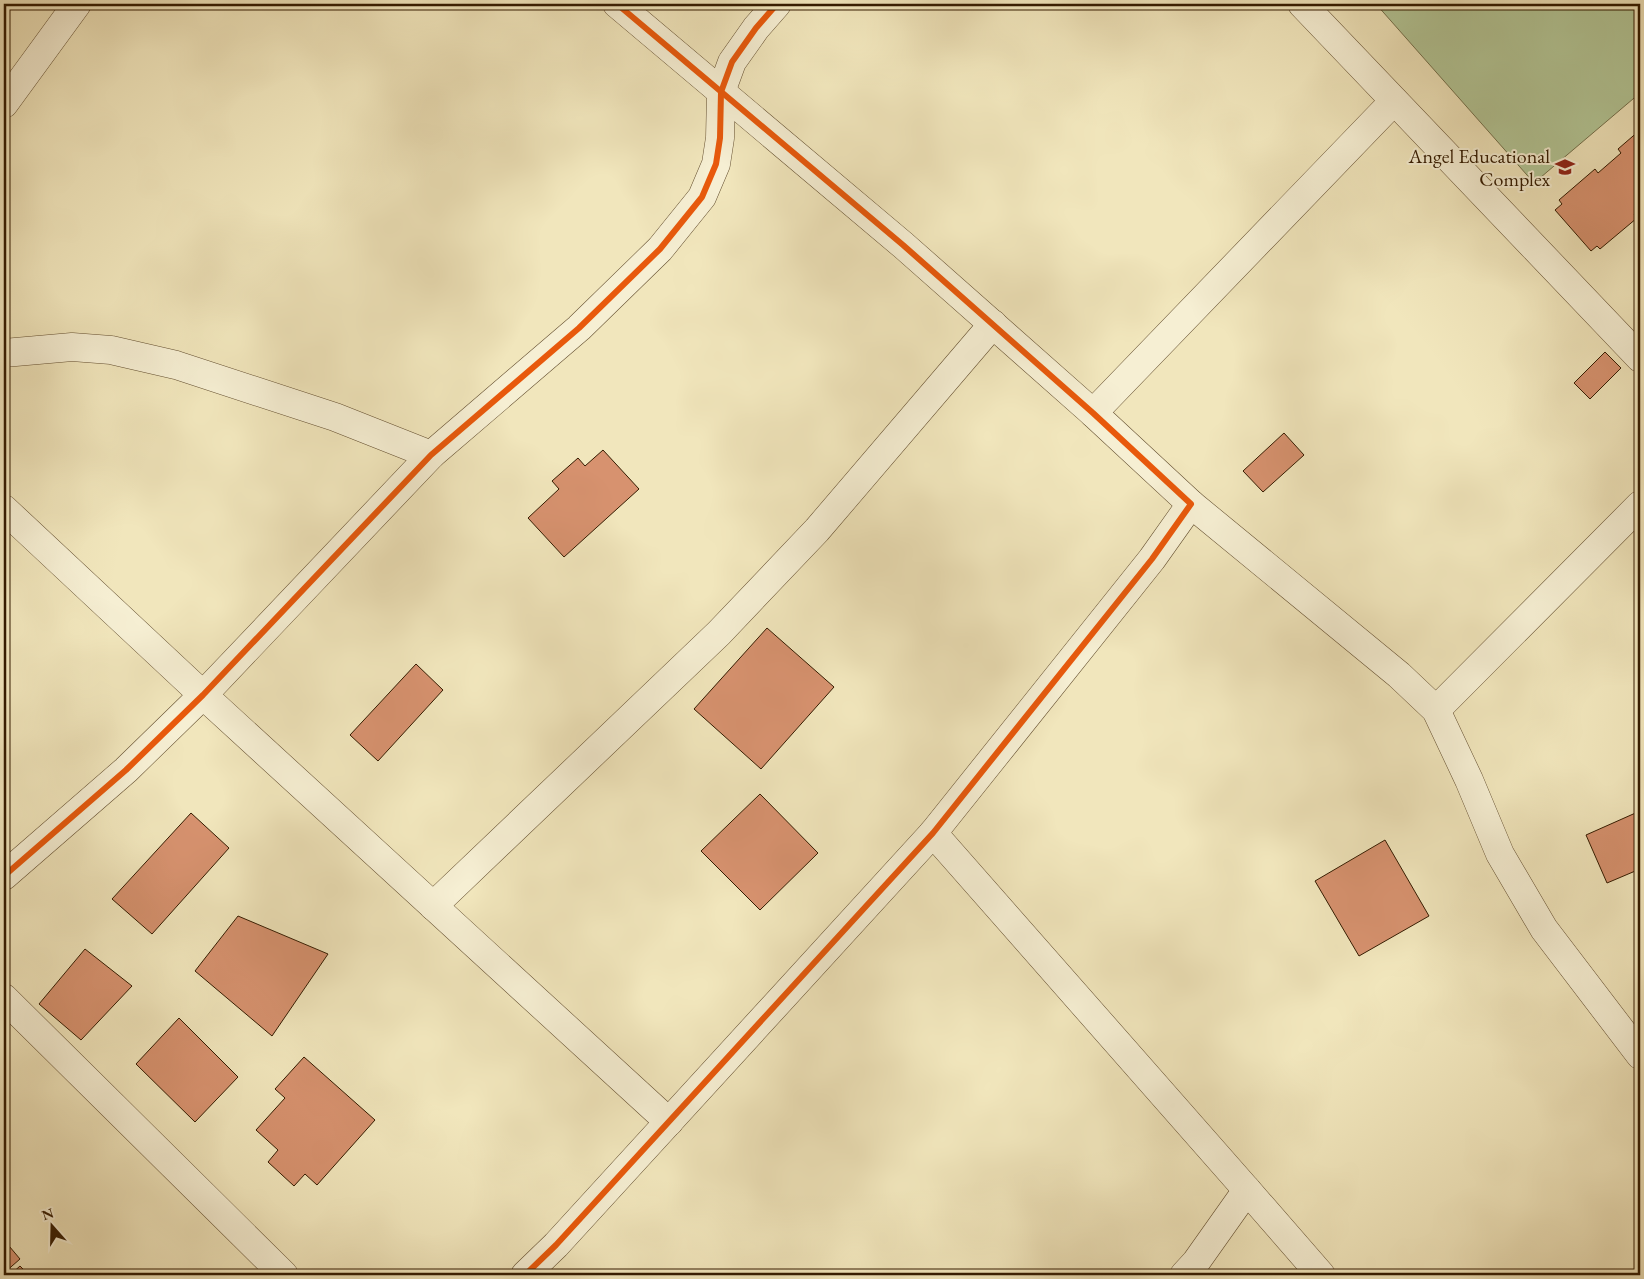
<svg xmlns="http://www.w3.org/2000/svg" width="1644" height="1279" font-family="'EB Garamond',serif">
<style>
.green{fill:#b3c696;stroke:#74704b}
.building{fill:#d7926f;stroke:#341b00}
.lines{fill:none;stroke-linecap:round;stroke-linejoin:round}
.minor-casing{stroke:#634e2f;stroke-width:29}
.minor{stroke:#f6efd3;stroke-width:28}
.cycleway-casing{stroke:#f6efd3;stroke-width:9}
.cycleway{stroke:#e8590c;stroke-width:6}
.labels{text-anchor:middle;dominant-baseline:central;stroke-width:4;stroke-linejoin:round;paint-order:stroke}
.poi-label{font-size:20px;fill:#341b00;stroke:#f6efd3;text-anchor:end}
</style>
<rect width="100%" height="100%" fill="#f1e6bc"/>
<filter id="stains"><feTurbulence type="fractalNoise" baseFrequency=".004" numOctaves="4"/><feColorMatrix values="0 0 0 0 .2 0 0 0 0 .09 0 0 0 0 .02 0 0 0 .5 -.17"/></filter>
<radialGradient id="worn" r=".72"><stop offset=".6" stop-color="#630" stop-opacity="0"/><stop offset="1" stop-color="#630" stop-opacity=".3"/></radialGradient>
<!-- green -->
<path class="green" d="M1376,4H1640V93L1534,183Z"/>
<!-- building -->
<g class="building">
<path d="M1640,130V209L1634,214L1637,218L1600,249L1597,246L1591,251L1555,210L1562,204L1559,200L1595,169L1598,173L1621,153L1618,149Z"/>
<path d="M1605,352L1621,368L1590,399L1574,383Z"/>
<path d="M1284,433L1304,455L1263,492L1243,471Z"/>
<path d="M603,450L639,489L564,557L528,518L559,489L552,481L578,458L585,466Z"/>
<path d="M767,628L834,687L761,769L694,709Z"/>
<path d="M416,664L443,690L378,761L350,735Z"/>
<path d="M760,794L818,853L760,910L701,851Z"/>
<path d="M1640,811V869L1607,883L1586,835Z"/>
<path d="M191,813L229,848L152,934L112,899Z"/>
<path d="M1385,840L1429,916L1359,956L1315,881Z"/>
<path d="M238,916L328,954L272,1036L195,971Z"/>
<path d="M85,949L132,986L81,1040L39,1004Z"/>
<path d="M179,1018L238,1077L195,1122L136,1064Z"/>
<path d="M304,1057L375,1120L317,1185L305,1174L294,1186L268,1162L278,1150L256,1130L285,1098L275,1089Z"/>
<path d="M4,1240L20,1259L4,1273Z"/>
<path d="M20,1266L29,1275H10Z"/>
</g>
<g class="lines">
<defs>
<g id="minor">
<path d="M1302,4L1640,358"/>
<path d="M4,104L77,4"/>
<path d="M4,353L72,347L111,350L176,365L335,417L431,455"/>
<path d="M1093,413L1394,101"/>
<path d="M1191,504L1399,675L1436,710L1469,780L1500,854L1544,929L1640,1055"/>
<path d="M4,509L203,695L669,1122"/>
<path d="M1436,710L1640,505"/>
<path d="M933,833L1247,1190L1196,1262L1184,1275"/>
<path d="M4,876L126,770L203,695L431,455L579,328L660,249L702,197L716,164L720,138L721,92L732,62L756,28L777,4"/>
<path d="M433,906L719,633L817,530L993,324"/>
<path d="M4,998L284,1275"/>
<path d="M1247,1190L1321,1275"/>
<path d="M525,1275L556,1245L933,833L1152,559L1191,504L1093,413L903,245L617,4"/>
</g>
</defs>
<!-- minor casing -->
<use href="#minor" class="minor-casing"/>
<!-- minor -->
<use href="#minor" class="minor"/>
<defs>
<g id="cycleway">
<path d="M4,876L126,770L203,695L431,455L579,328L660,249L702,197L716,164L720,138L721,92L732,62L756,28L777,4"/>
<path d="M525,1275L556,1245L933,833L1152,559L1191,504L1093,413L903,245L617,4"/>
</g>
</defs>
<!-- cycleway casing -->
<use href="#cycleway" class="cycleway-casing"/>
<!-- cycleway -->
<use href="#cycleway" class="cycleway"/>
</g>
<!-- icons -->
<defs>
<symbol id="school-bare" viewBox="-9 -9 18 18"><path d="M0-5L7-2L0 1L-7-2ZM-4 1L0 2.5L4 1V4Q0 6-4 4Z" fill="#8f2418" stroke="#f6efd3" stroke-width="2.5" paint-order="stroke"/></symbol>
</defs>
<g fill-rule="evenodd">
<use href="#school-bare" x="1551" y="153" width="28" height="28"/>
</g>
<g class="labels">
<!-- poi labels -->
<g class="poi-label">
<text x="1550" y="156">Angel Educational<tspan x="1550" dy="23">Complex</tspan></text>
</g>
</g>
<!-- margin -->
<rect width="1644" height="1279" fill="none" stroke="#f1e6bc" stroke-width="20"/>
<rect x="5" y="5" width="1634" height="1269" fill="none" stroke="#341b00" stroke-width="2.5"/>
<rect x="10" y="10" width="1624" height="1259" fill="none" stroke="#341b00"/>
<!-- north arrow -->
<g transform="translate(52 1226) rotate(340)" stroke="#f6efd3" stroke-width="4" paint-order="stroke">
<path d="M0-4L9 19L0 12L-9 19Z" fill="#341b00"/>
<text y="-8" font-size="14" font-weight="bold" text-anchor="middle" fill="#341b00">N</text>
</g>
<rect width="100%" height="100%" filter="url(#stains)"/>
<rect width="100%" height="100%" fill="url(#worn)"/>
</svg>
